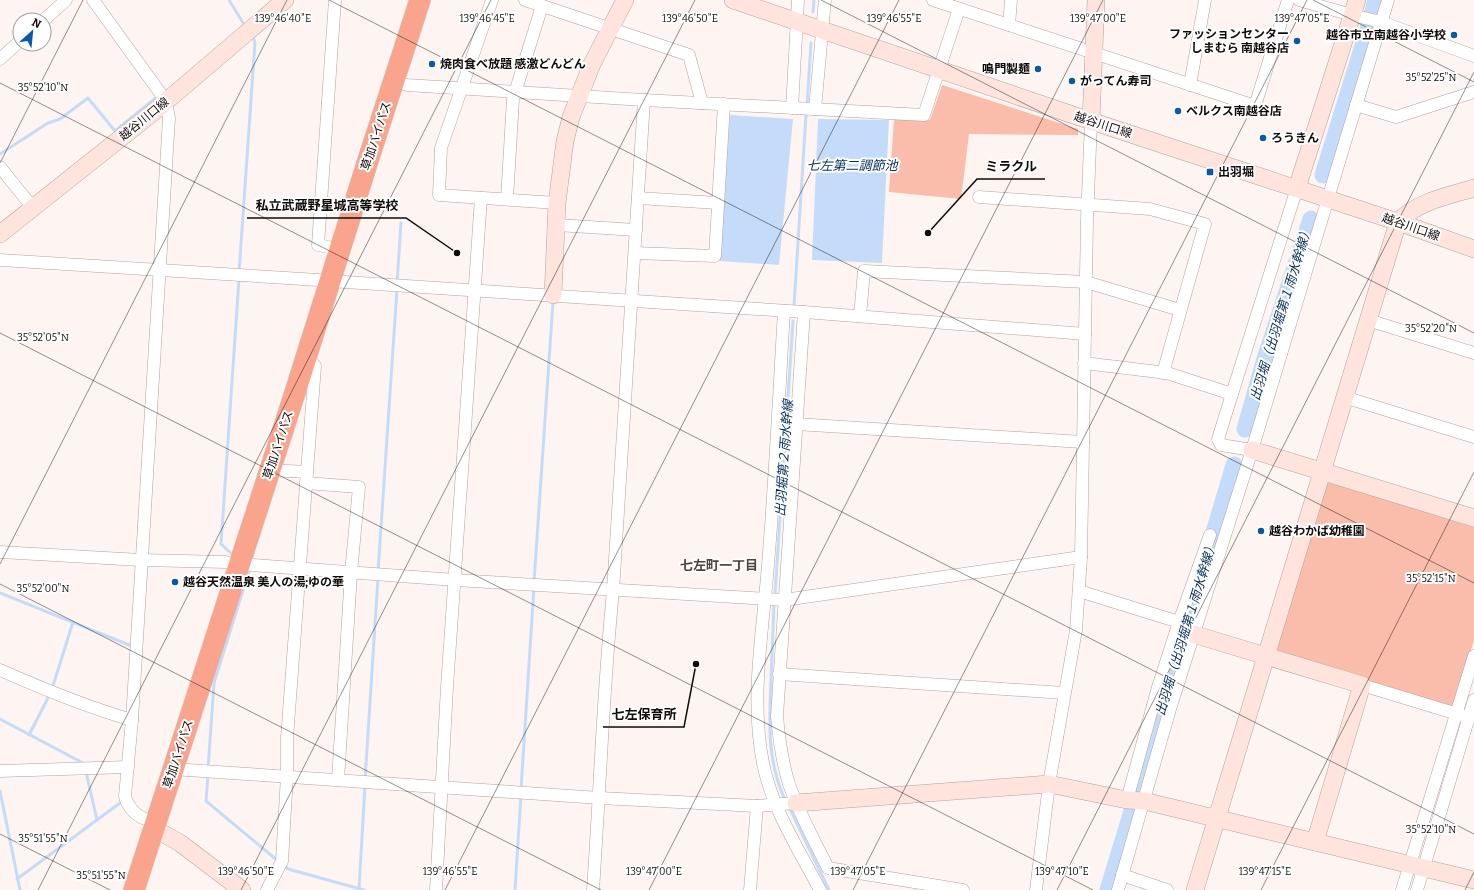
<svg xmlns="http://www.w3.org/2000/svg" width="1474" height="890" font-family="Bitter,'Noto Sans JP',serif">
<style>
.green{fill:#fabcab}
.water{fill:#c4dcfa}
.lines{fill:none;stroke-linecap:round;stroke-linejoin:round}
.stream{stroke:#c4dcfa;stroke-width:3}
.river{stroke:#c4dcfa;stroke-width:17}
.street-casing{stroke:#b0a29e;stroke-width:13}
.secondary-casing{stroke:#b0a29e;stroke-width:18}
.highway-casing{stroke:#d4d3d3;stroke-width:22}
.street{stroke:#fff;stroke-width:12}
.secondary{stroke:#fee4dd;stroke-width:17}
.highway{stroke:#faa48d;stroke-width:21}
.ticks{fill:none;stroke:#100b09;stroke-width:1;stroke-opacity:0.45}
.poi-dot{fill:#085aa8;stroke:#fff;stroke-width:1.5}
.labels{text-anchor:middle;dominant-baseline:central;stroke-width:4;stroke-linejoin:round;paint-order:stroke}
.poi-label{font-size:12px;font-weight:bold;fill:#100b09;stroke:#fff;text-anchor:start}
.street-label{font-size:12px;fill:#100b09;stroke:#fff}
.water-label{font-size:13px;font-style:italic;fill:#032d58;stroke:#fff}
.neighbourhood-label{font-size:13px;font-weight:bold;fill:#4e413e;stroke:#fff}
.ticks-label{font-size:10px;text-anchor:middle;fill:#100b09;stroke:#fff;stroke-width:4;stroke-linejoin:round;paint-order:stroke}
.leader{fill:none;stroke:#100b09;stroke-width:1.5}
.callout-dot{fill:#100b09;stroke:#fff;stroke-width:1.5}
.callout-label{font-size:13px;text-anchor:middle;font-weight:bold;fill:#100b09;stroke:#fff;stroke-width:4;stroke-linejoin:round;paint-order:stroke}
</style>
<rect width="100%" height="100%" fill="#fef5f2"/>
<!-- green -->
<g class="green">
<path d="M942,85L1078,129V135L969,134L961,199L889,192L894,120H930Z"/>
<path d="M1322,476L1474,523V640L1454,707L1273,654Z"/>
</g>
<!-- water -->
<g class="water">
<path d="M730,115L793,119L779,265L720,261Z"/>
<path d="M818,119L889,120L882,263L812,260Z"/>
</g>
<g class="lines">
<!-- stream -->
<g class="stream">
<path d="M229,0L245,26"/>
<path d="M813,12L814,0"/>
<path d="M807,105L811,43"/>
<path d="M0,154L48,123L60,119L88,98L115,131L158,96"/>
<path d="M239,273L255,42L252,36"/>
<path d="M397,283L401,223"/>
<path d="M794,306L806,115"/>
<path d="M235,557L221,544L239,279"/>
<path d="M378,572L397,289"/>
<path d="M534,582L553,302"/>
<path d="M0,593L134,647"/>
<path d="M775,594L793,321"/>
<path d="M774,604C773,629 772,654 771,680C769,723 767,760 785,800"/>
<path d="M52,689L73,622"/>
<path d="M0,719L85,764"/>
<path d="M29,735L50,694"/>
<path d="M208,769L214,683L249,571L247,569"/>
<path d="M86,772L97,820"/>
<path d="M208,774L206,801L278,861"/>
<path d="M365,780L378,578"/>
<path d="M521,789L534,587"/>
<path d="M0,791L20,890"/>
<path d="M790,809L829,890"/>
<path d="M283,864L288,869L364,890"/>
<path d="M17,879L124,800"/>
<path d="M359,888L365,786"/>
<path d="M515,890L521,795"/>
</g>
<!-- river -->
<g class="river">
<path d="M1372,15L1376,0"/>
<path d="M1323,175L1369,26"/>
<path d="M1245,429L1264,362L1311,219"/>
<path d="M1137,792C1168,682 1202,574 1234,465"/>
<path d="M1108,890L1132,811"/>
</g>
<defs>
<g id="street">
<path d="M93,0L166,101L169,118L132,720L125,796C127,806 135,815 145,819"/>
<path d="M492,0L441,148L439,195L557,203"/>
<path d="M525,0L689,55L702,103"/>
<path d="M933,0L1255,106L1288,0"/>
<path d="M1299,0L1352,15L1381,22L1474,56"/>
<path d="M44,20L66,0"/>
<path d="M1009,25L1011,0"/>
<path d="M0,59L20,41"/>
<path d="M394,80L407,85L644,100L924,115L959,9"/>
<path d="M1190,85L1205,0"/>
<path d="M1356,105L1396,117L1474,92"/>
<path d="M792,108L798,0"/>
<path d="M815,109L825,0"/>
<path d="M0,167L33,208"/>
<path d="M979,197L1150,209L1205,224L1163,373"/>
<path d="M638,198L718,203"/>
<path d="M507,199L513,99L542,6"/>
<path d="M557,225L636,230"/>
<path d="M328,247L318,245L335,0"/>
<path d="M635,253L715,256L724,104"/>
<path d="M0,260L318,280"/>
<path d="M330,281L804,312L1085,334"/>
<path d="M784,311C779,395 775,480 768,565C763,630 750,698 763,763C772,809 799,850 820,890"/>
<path d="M804,312L777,716C779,739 782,762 789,784C799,813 814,840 828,868L963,890"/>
<path d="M860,316L864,271L1086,282L1180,310"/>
<path d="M1368,320L1474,353"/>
<path d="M1084,363L1167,373L1232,394L1297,188"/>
<path d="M1232,394L1218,439L1221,445L1252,450"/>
<path d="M1344,397L1474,437"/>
<path d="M796,424L1083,442"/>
<path d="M270,470L307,472"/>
<path d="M306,483L359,487L351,573L338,780"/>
<path d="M0,552L141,560L226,562"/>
<path d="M239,564L455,580L784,600L1081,557"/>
<path d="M1079,591L1179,622"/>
<path d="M0,670C43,689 86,707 132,720"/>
<path d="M779,674L1064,693"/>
<path d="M1362,685L1464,716"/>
<path d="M173,769L600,798L757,806L796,803"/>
<path d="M0,771L128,767"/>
<path d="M1127,800L1158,687L1179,622L1210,535"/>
<path d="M1122,875L1167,890"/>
<path d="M267,890L282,861L287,776V738L315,366L311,361L306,359"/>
<path d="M436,890L447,687L481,198"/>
<path d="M593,890C600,790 603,690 613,591L644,100"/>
<path d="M750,890L757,806"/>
<path d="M1036,890L1049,784L1076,630L1081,557L1087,220L1091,121"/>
<path d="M1118,890L1170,709L1252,450L1388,0"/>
<path d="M1402,890L1474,656"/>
<path d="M1417,890L1474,700"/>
</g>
<g id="secondary">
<path d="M733,0L1091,121L1398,222L1474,249"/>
<path d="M1091,121L1096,0"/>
<path d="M1297,188L1357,0"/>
<path d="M0,234L156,110L285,0"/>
<path d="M553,295L557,203L565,141L571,117L592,64L625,0"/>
<path d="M1252,450L1474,518"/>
<path d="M1193,634L1362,685L1315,842"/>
<path d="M796,803L1049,784L1127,800L1144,801L1474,880"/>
<path d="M153,828L180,843L242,890"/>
<path d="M1195,890L1398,222C1418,201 1448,196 1474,188"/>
</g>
<path id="highway" d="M134,890L292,402L371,151L420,0"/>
</defs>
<!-- street casing -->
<use href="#street" class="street-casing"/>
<!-- secondary casing -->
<use href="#secondary" class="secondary-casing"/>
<!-- highway casing -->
<use href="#highway" class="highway-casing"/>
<!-- street -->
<use href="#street" class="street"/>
<!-- secondary -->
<use href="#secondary" class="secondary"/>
<!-- highway -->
<use href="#highway" class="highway"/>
</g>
<!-- ticks -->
<path class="ticks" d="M329,0L1474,583M821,0L1474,333M1313,0L1474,82M0,83L1474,834M0,163L83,0M0,333L1093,890M0,564L287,0M0,584L601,890M0,834L110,890M38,890L491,0M241,890L695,0M445,890L899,0M649,890L1103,0M853,890L1307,0M1057,890L1474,72M1261,890L1474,472M1465,890L1474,872"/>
<!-- markers -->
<g class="poi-dot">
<circle cx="1454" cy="35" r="4"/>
<circle cx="1297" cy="41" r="4"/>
<circle cx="432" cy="64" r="4"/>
<circle cx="1038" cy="69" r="4"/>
<circle cx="1072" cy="81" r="4"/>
<circle cx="1178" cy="111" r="4"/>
<circle cx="1263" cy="138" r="4"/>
<rect x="1206" y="168" width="8" height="8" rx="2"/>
<circle cx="1261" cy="531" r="4"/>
<circle cx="175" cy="582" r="4"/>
</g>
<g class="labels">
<!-- poi labels -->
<g class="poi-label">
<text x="1289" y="34" text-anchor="end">ファッションセンター<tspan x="1289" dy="14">しまむら 南越谷店</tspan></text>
<text x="1446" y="35" text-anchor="end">越谷市立南越谷小学校</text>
<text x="440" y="64">焼肉食べ放題 感激どんどん</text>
<text x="1030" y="69" text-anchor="end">鳴門製麺</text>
<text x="1080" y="81">がってん寿司</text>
<text x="1186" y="111">ベルクス南越谷店</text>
<text x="1271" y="138">ろうきん</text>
<text x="1218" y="172">出羽堀</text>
<text x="1269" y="531">越谷わかば幼稚園</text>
<text x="183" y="582">越谷天然温泉 美人の湯;ゆの華</text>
</g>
<!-- street labels -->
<g class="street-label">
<text transform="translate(144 119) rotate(-39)">越谷川口線</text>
<text transform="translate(1103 125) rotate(18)">越谷川口線</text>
<text transform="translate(376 136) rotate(-72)">草加バイパス</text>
<text transform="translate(1411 227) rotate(19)">越谷川口線</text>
<text transform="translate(278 445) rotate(-72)">草加バイパス</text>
<text transform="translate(178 754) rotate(-72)">草加バイパス</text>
</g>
<!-- water labels -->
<g class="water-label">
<text x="852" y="165">七左第二調節池</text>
<text transform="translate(1281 313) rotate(-73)">出羽堀（出羽堀第１雨水幹線）</text>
<text transform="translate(784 458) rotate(-86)">出羽堀第２雨水幹線</text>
<text transform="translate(1186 628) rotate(-73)">出羽堀（出羽堀第１雨水幹線）</text>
</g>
<!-- neighbourhood labels -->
<g class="neighbourhood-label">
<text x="719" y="565">七左町一丁目</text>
</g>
</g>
<g class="ticks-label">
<text x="283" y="22">139°46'40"E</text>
<text x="487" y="22">139°46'45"E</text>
<text x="690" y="22">139°46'50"E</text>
<text x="894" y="22">139°46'55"E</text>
<text x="1098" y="22">139°47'00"E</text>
<text x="1302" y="22">139°47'05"E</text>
<text x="1431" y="81">35°52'25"N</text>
<text x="43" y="91">35°52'10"N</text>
<text x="1431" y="332">35°52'20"N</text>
<text x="43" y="341">35°52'05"N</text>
<text x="1431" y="582">35°52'15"N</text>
<text x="43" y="592">35°52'00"N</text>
<text x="1431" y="833">35°52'10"N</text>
<text x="43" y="842">35°51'55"N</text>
<text x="246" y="875">139°46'50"E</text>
<text x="450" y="875">139°46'55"E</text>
<text x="654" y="875">139°47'00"E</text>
<text x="858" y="875">139°47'05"E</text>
<text x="1062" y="875">139°47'10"E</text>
<text x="1265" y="875">139°47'15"E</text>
<text x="101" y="879">35°51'55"N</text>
</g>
<!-- callouts -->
<path class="leader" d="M928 233L977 179H1045M457 253L406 218H247M696 664L684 727H603"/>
<g class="callout-dot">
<circle cx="928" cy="233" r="4"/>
<circle cx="457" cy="253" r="4"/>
<circle cx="696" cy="664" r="4"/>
</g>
<g class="callout-label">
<text x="1011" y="171">ミラクル</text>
<text x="327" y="210">私立武蔵野星城高等学校</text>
<text x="644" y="719">七左保育所</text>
</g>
<!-- north arrow -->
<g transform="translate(32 32) rotate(27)"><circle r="19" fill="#ffffff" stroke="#9f9d9d"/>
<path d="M0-3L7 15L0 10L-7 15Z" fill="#085aa8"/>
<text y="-6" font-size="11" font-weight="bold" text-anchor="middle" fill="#100b09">N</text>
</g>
</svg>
